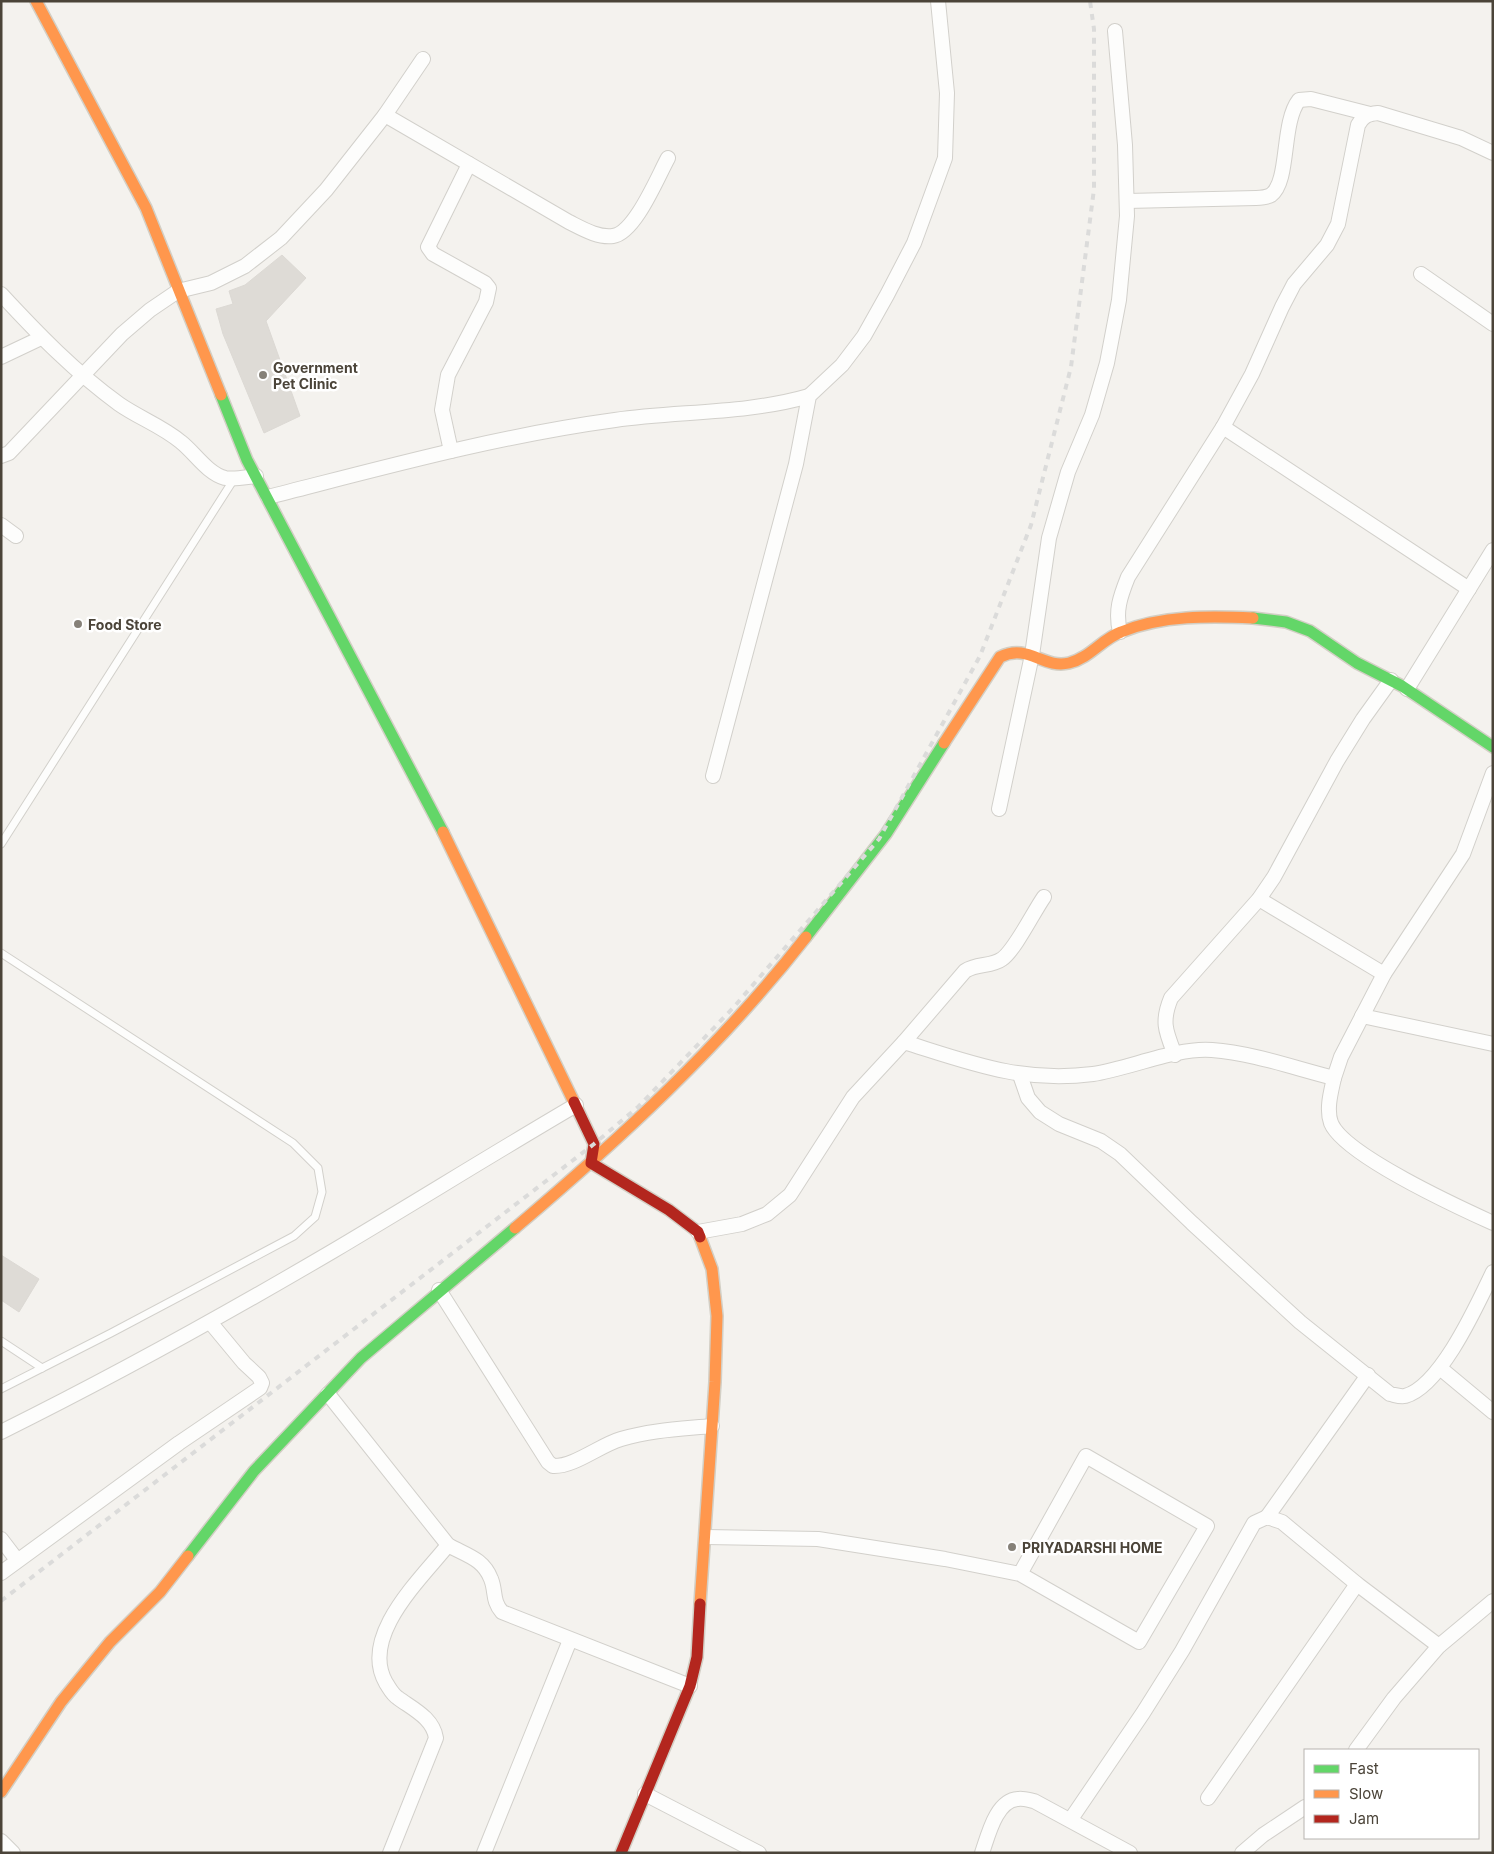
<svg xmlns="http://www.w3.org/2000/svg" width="1494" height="1854" font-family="Inter,sans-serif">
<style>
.building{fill:#dedbd6;stroke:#dcd9d4}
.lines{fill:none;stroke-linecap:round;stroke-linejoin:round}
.lane-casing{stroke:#d2d0cb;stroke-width:9}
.street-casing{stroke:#d2d0cb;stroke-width:16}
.fast-casing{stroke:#d3cfc5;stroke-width:14}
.slow-casing{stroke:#d3cfc5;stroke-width:14}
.jam-casing{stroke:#d3cfc5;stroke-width:14}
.lane{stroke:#fdfdfc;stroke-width:7}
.street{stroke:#fdfdfc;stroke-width:14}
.fast{stroke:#63d668;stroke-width:11}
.slow{stroke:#ff974d;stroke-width:11}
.jam{stroke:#b3261e;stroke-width:11}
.rail{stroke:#dbdbda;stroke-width:4;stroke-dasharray:6 6;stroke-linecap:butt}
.poi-dot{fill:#868178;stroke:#fff;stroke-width:2}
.labels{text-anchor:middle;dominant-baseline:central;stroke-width:5;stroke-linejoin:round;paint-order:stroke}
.poi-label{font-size:14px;font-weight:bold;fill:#4b4439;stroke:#fff;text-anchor:start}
</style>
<rect width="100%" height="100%" fill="#f4f2ee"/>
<!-- building -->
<g class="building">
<path d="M282,255L306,278L266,321L300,416L264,433L223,334L216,309L233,304L229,291L245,285Z"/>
<path d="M1,1255L39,1279L19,1312L1,1300Z"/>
</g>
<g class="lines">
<defs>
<g id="lane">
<path d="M1,844L234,479"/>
<path d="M1,953L293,1143L318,1168L322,1192L315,1217L294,1236L111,1333L1,1389"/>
<path d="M1,1341L42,1368"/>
</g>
<g id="street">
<path d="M385,115L569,222C583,229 598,238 613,236C635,233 658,176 668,158"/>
<path d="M1127,201L1256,198C1260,198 1267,197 1271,195C1290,181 1281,123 1299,100L1311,99L1370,114"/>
<path d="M1421,274L1493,324"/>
<path d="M1,294C38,334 75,372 119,404C139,418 162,426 181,442C195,453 207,473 225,478C235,480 246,477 256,476"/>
<path d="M1,357L41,338"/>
<path d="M1223,427L1469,589"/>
<path d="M451,451L442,410L448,375L486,302L489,288L485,283L433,254L428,247L469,164"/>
<path d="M1,456L9,453L122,334L150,310L178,291L211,283L245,266L281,238L326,190L385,115L423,59"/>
<path d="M268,497C382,468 497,436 615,420C679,411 747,414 809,396"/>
<path d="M1,525L16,536"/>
<path d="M1120,632C1115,611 1120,597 1128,577L1223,427L1252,374L1282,307L1294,284L1327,245L1338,224L1358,125C1363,116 1368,114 1378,113L1461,138L1493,153"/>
<path d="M1407,689L1493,550"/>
<path d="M713,776L796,464L809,396L842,365L864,336L887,295L914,243L945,158L947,93L938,1"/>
<path d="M999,809L1032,655L1049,538L1068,472L1092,415L1107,363L1119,300L1127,216L1125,145L1115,31"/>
<path d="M1259,899L1384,974"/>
<path d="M1362,1016L1493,1044"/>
<path d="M904,1042L965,971C977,963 991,967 1002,959C1015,950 1034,911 1044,897"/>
<path d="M1175,1055C1166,1032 1161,1022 1171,998L1259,899L1274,877L1337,761L1363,719L1391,680"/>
<path d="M1020,1075L1028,1098L1040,1112L1059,1124L1101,1141L1120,1154L1192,1223L1300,1322L1390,1394C1395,1395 1400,1397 1405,1396C1441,1386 1477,1305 1493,1272"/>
<path d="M1334,1078C1331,1092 1326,1109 1331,1123C1344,1155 1460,1208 1493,1223"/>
<path d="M698,1232L742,1224L767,1214L790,1195L853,1097L904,1042C971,1063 1021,1083 1093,1074C1128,1069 1177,1047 1212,1050C1253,1053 1294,1068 1334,1078L1341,1057L1384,974L1463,854L1493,773"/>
<path d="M439,1290L548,1462L553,1466C574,1467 600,1445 621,1439C651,1430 681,1429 712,1426"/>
<path d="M1440,1368L1493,1412"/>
<path d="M328,1394L448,1545C465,1555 483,1558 491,1579C496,1591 492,1601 502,1612L690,1686"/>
<path d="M1,1432C114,1376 224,1315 333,1251C414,1203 494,1153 576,1105"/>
<path d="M1267,1517L1368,1375"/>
<path d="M706,1537L818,1539L945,1559L1020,1574L1086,1456L1207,1526L1139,1642L1020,1574"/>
<path d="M1,1539L17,1560"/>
<path d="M1,1573L179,1443L260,1388L262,1383L259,1377L244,1363L210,1322"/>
<path d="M1356,1750L1394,1698L1439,1646L1493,1601"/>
<path d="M645,1794L759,1853"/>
<path d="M1208,1798L1357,1584"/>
<path d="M1071,1819L1143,1713L1182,1651L1254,1523L1267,1517L1282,1522L1357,1584L1439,1646"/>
<path d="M1,1841L13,1853"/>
<path d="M390,1853L436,1738C433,1718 413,1709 398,1698C392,1694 390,1689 386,1683C359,1636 421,1579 448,1545"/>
<path d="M484,1853L570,1640"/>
<path d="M982,1853C988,1836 996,1800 1018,1799C1022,1798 1029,1800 1034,1801L1130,1853"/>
<path d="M1242,1853L1263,1835L1305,1807"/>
</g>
<g id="fast">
<path d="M221,395L247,460L443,832"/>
<path d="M1253,618L1286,622L1310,631L1357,663L1402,686L1493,747"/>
<path d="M806,937L886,834L944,743"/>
<path d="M188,1556L254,1471L361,1358L515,1228"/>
</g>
<g id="slow">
<path d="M36,1L146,208L221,395"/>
<path d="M944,743L1000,657C1028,643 1043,669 1069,663C1090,658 1102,639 1121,632C1162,615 1211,616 1253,618"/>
<path d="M443,832L574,1102"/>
<path d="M515,1228C620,1139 721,1046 806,937"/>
<path d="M700,1237L712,1269L717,1316L715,1382L700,1604"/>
<path d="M1,1792L61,1702L110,1642L160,1592L188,1556"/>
</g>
<g id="jam">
<path d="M574,1102L594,1144L591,1163L669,1210L698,1232L700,1237"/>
<path d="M621,1853L690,1686L697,1657L700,1604"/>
</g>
</defs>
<!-- lane casing -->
<use href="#lane" class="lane-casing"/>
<!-- street casing -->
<use href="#street" class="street-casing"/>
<!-- fast casing -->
<use href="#fast" class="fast-casing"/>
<!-- slow casing -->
<use href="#slow" class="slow-casing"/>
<!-- jam casing -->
<use href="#jam" class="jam-casing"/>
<!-- lane -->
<use href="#lane" class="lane"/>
<!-- street -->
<use href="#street" class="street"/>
<!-- fast -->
<use href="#fast" class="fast"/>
<!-- slow -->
<use href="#slow" class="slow"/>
<!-- jam -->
<use href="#jam" class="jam"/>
<!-- rail -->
<path class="rail" d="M1,1601L594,1144L638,1107L733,1008L879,839L980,656L1031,525L1071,367L1094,189V29L1090,1"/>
</g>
<!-- markers -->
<g class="poi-dot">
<circle cx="263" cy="375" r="5"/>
<circle cx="78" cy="624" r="5"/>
<circle cx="1012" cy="1547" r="5"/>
</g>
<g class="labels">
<!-- poi labels -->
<g class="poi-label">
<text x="273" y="367">Government<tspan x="273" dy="16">Pet Clinic</tspan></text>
<text x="88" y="624">Food Store</text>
<text x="1022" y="1547">PRIYADARSHI HOME</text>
</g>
</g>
<!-- border -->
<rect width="1494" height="1854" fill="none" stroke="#4b4439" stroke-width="5"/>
<!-- legend -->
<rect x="1304" y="1749" width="175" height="90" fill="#ffffff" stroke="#b7b4b0"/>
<rect x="1314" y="1765" width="25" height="8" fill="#63d668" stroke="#b7b4b0"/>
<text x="1349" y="1774" font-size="15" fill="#4b4439">Fast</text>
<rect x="1314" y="1790" width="25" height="8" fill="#ff974d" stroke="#b7b4b0"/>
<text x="1349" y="1799" font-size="15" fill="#4b4439">Slow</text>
<rect x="1314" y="1815" width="25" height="8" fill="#b3261e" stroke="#b7b4b0"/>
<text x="1349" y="1824" font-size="15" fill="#4b4439">Jam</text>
</svg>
